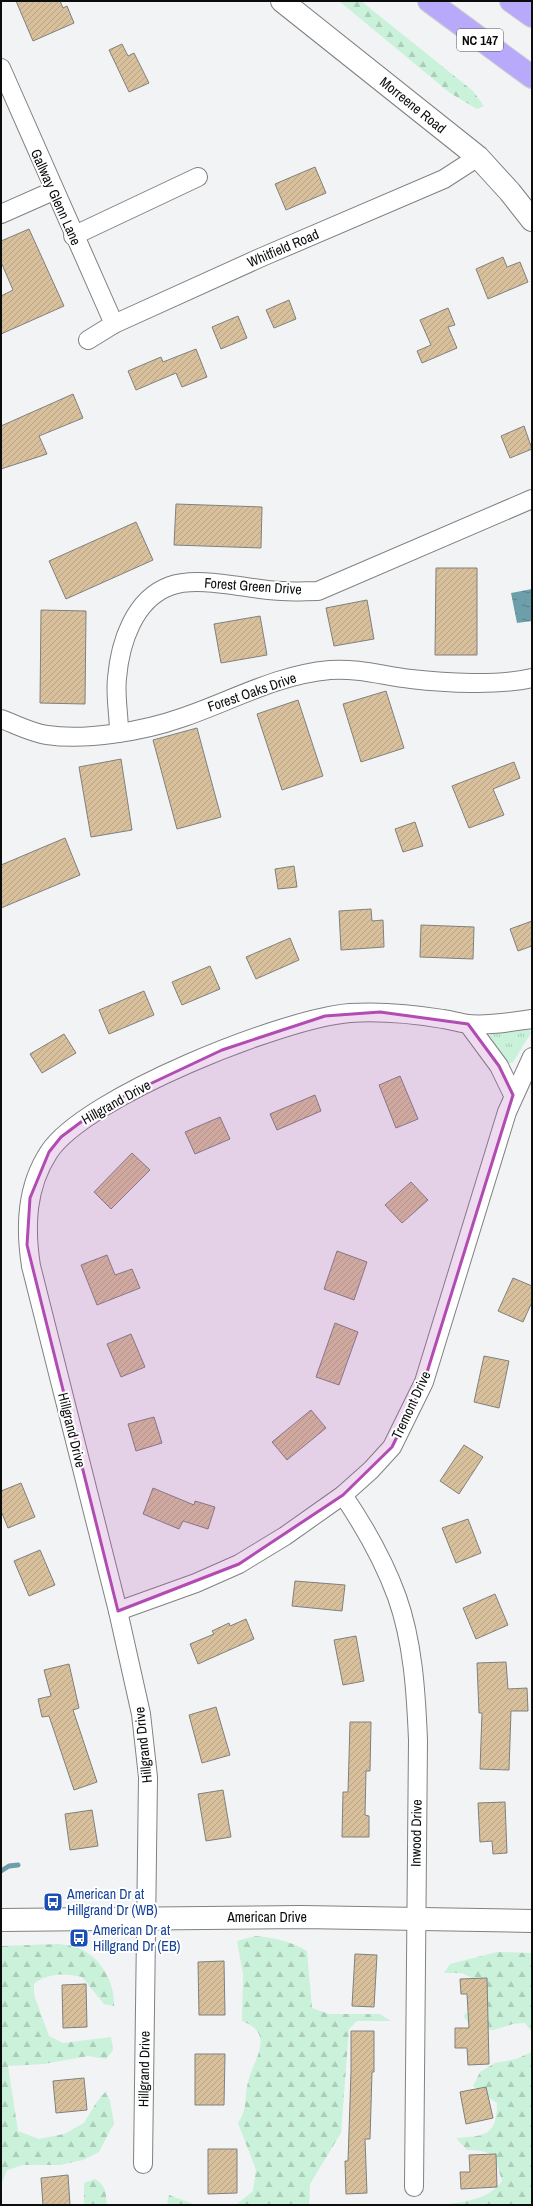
<svg xmlns="http://www.w3.org/2000/svg" width="533" height="2206" font-family="'Archivo Narrow',sans-serif">
<style>
.grass{fill:url(#grass-tufts)}
.forest{fill:url(#forest-firs)}
.water{fill:url(#water-ripples)}
.lines{fill:none;stroke-linecap:round;stroke-linejoin:round}
.stream{stroke:#6d9faa;stroke-width:5}
.building{fill:url(#building-hatch);stroke:#81807e}
.minor-casing{stroke:#808182;stroke-width:20}
.tertiary-casing{stroke:#808182;stroke-width:24}
.motorway-casing{stroke:#cecece;stroke-width:24}
.minor{stroke:#fff;stroke-width:18}
.tertiary{stroke:#fff;stroke-width:22}
.motorway{stroke:#b9a9fa;stroke-width:22}
.marked{fill:#b14cb2;fill-opacity:0.2;stroke:#b14cb2;stroke-width:3;stroke-linejoin:round}
.labels{text-anchor:middle;dominant-baseline:central;stroke-width:4;stroke-linejoin:round;paint-order:stroke}
.shield{fill:#fff;stroke:#545555;stroke-width:1}
.shield-label{font-size:13px;font-weight:bold;fill:#0b0c0c}
.street-label{font-size:14px;fill:#0b0c0c;stroke:#fff}
.transit-label{font-size:14px;fill:#164399;stroke:#fff;text-anchor:start}
</style>
<defs>
<pattern id="grass-tufts" width="24" height="20" patternUnits="userSpaceOnUse"><rect width="24" height="20" fill="#caf1d9"/><path d="M3 7l-1-3M5 7V3M7 7l1-3M15 17l-1-3M17 17v-4M19 17l1-3" fill="none" stroke="#accdb9"/></pattern>
<pattern id="forest-firs" width="22" height="20" patternUnits="userSpaceOnUse"><rect width="22" height="20" fill="#caf1d9"/><path d="M5 1l3.5 6h-7zM16 11l3.5 6h-7z" fill="#accdb9"/></pattern>
<pattern id="water-ripples" width="26" height="14" patternUnits="userSpaceOnUse"><rect width="26" height="14" fill="#6d9faa"/><path d="M2 4q2-2 4 0t4 0M15 11q2-2 4 0t4 0" fill="none" stroke="#588089"/></pattern>
<pattern id="building-hatch" width="6" height="6" patternUnits="userSpaceOnUse"><rect width="6" height="6" fill="#d8c09c"/><path d="M-1 1l2-2M0 6l6-6M5 7l2-2" fill="none" stroke="#b8a485"/></pattern>
</defs>
<rect width="100%" height="100%" fill="#f2f3f5"/>
<!-- grass -->
<path class="grass" d="M524,1029L529,1030L531,1033L513,1062L508,1064L489,1035L491,1033Z"/>
<!-- forest -->
<g class="forest">
<path d="M339,1H361L473,91L484,106L477,109L450,93Z"/>
<path d="M255,1936C274,1938 291,1941 307,1951L312,2008L329,2014H380L391,2021H357L349,2029L341,2133L310,2184L309,2205H236L253,2191L256,2170L238,2123C248,2109 244,2098 248,2082C254,2058 276,2034 242,2021L243,1974L237,1941Z"/>
<path d="M58,1944C64,1945 73,1945 79,1948C101,1958 115,1982 114,2006L104,2004L82,1977C66,1973 47,1973 34,1984V1995L49,2036L63,2043L111,2037L113,2050L106,2059L88,2056L44,2064L8,2066L18,2131L39,2139L64,2134L84,2123L96,2103L106,2091L110,2101L114,2123L99,2152L83,2160L60,2165H23L7,2170L1,2185V1946Z"/>
<path d="M497,1952L532,1953V2032L525,2023L513,2024L493,2030L473,2027L463,2016L475,2006L474,1979L462,1973H444L450,1964Z"/>
<path d="M532,2052V2205H441C463,2202 489,2200 502,2181C495,2157 495,2150 467,2150L456,2138C485,2136 497,2136 497,2103L473,2086L480,2072L495,2063L516,2059Z"/>
<path d="M95,2179C106,2186 106,2193 107,2205H84V2183Z"/>
<path d="M169,2195L196,2205H167Z"/>
</g>
<!-- water -->
<path class="water" d="M532,589V621L517,623L511,593Z"/>
<g class="lines">
<!-- stream -->
<path class="stream" d="M1,1871L9,1866L18,1865"/>
</g>
<!-- building -->
<g class="building">
<path d="M16,1H60L63,8L67,6L74,23L33,41Z"/>
<path d="M122,44L128,56L134,53L149,83L129,92L109,50Z"/>
<path d="M315,167L326,193L286,210L275,184Z"/>
<path d="M29,229L64,306L1,334V296L13,290L1,262V241Z"/>
<path d="M503,257L507,267L520,262L528,282L488,299L476,269Z"/>
<path d="M289,300L296,319L274,328L266,310Z"/>
<path d="M448,308L455,325L448,327L457,348L422,363L417,351L431,345L420,320Z"/>
<path d="M238,316L247,338L221,349L212,327Z"/>
<path d="M196,349L207,377L182,387L176,373L136,390L128,371L161,357L163,362Z"/>
<path d="M73,394L83,418L39,436L47,454L1,469V426Z"/>
<path d="M524,426L532,449L510,458L501,436Z"/>
<path d="M176,504L262,507L261,548L174,545Z"/>
<path d="M136,522L153,560L66,599L49,561Z"/>
<path d="M436,568H477V655H435Z"/>
<path d="M367,600L374,639L334,646L326,608Z"/>
<path d="M41,610L86,611L85,704L40,703Z"/>
<path d="M260,616L267,655L221,663L214,624Z"/>
<path d="M386,691L404,748L361,762L343,704Z"/>
<path d="M298,700L323,776L282,790L257,714Z"/>
<path d="M197,728L221,817L177,829L153,740Z"/>
<path d="M121,759L132,830L91,837L79,767Z"/>
<path d="M514,762L520,778L493,789L504,815L469,828L452,786Z"/>
<path d="M415,822L423,846L403,852L395,829Z"/>
<path d="M65,838L80,875L1,908V865Z"/>
<path d="M294,866L297,887L278,889L275,869Z"/>
<path d="M371,909L372,921L383,920L384,947L341,950L339,911Z"/>
<path d="M532,921V946L518,951L510,929Z"/>
<path d="M421,925L474,927L473,959L420,957Z"/>
<path d="M290,938L299,960L256,979L246,957Z"/>
<path d="M210,966L220,989L182,1005L172,982Z"/>
<path d="M144,991L154,1015L109,1034L99,1010Z"/>
<path d="M64,1034L76,1053L42,1073L30,1054Z"/>
<path d="M400,1076L418,1119L396,1128L379,1085Z"/>
<path d="M315,1095L321,1111L277,1130L270,1114Z"/>
<path d="M220,1117L230,1139L195,1154L185,1132Z"/>
<path d="M132,1153L150,1170L111,1209L94,1192Z"/>
<path d="M411,1182L428,1200L402,1223L385,1205Z"/>
<path d="M337,1251L367,1262L354,1300L324,1289Z"/>
<path d="M107,1255L115,1275L132,1269L140,1288L97,1305L81,1265Z"/>
<path d="M513,1278L532,1286V1302L523,1322L498,1311Z"/>
<path d="M335,1323L358,1332L339,1385L316,1377Z"/>
<path d="M131,1334L145,1367L121,1377L107,1344Z"/>
<path d="M484,1356L509,1361L499,1408L474,1402Z"/>
<path d="M311,1410L326,1428L287,1460L272,1442Z"/>
<path d="M154,1417L162,1443L136,1451L128,1424Z"/>
<path d="M464,1445L483,1457L459,1494L440,1481Z"/>
<path d="M21,1483L35,1517L8,1528L1,1511V1491Z"/>
<path d="M153,1488L194,1505L195,1501L215,1507L208,1529L183,1521L179,1529L143,1514Z"/>
<path d="M468,1519L481,1553L456,1563L442,1528Z"/>
<path d="M40,1550L55,1585L29,1596L14,1561Z"/>
<path d="M295,1581L345,1585L342,1611L292,1606Z"/>
<path d="M495,1594L508,1625L476,1639L463,1608Z"/>
<path d="M246,1619L254,1639L198,1664L190,1644L214,1634L212,1631L229,1623L230,1626Z"/>
<path d="M356,1636L364,1681L343,1685L334,1640Z"/>
<path d="M506,1662L508,1689L527,1688L528,1711H511L509,1770L480,1769L482,1713H479L477,1663Z"/>
<path d="M69,1664L79,1708L73,1710L97,1782L74,1790L49,1716L42,1717L38,1699L51,1696L44,1670Z"/>
<path d="M216,1707L230,1755L202,1763L189,1715Z"/>
<path d="M350,1722H371L370,1771H366L365,1815L369,1816V1837H342L343,1792H348Z"/>
<path d="M223,1790L231,1837L206,1841L198,1794Z"/>
<path d="M505,1802L507,1853L493,1854L492,1841L480,1842L478,1803Z"/>
<path d="M92,1810L98,1846L70,1850L65,1814Z"/>
<path d="M355,1954L377,1955L374,2007L352,2006Z"/>
<path d="M224,1961L225,2015H199L198,1962Z"/>
<path d="M487,1978L489,2064L468,2065L467,2048H455V2028H469L467,1994H461L460,1979Z"/>
<path d="M86,1984L87,2027L63,2028L62,1985Z"/>
<path d="M351,2031H374V2072H372L370,2139H365L367,2193L346,2194L345,2161H348L351,2072Z"/>
<path d="M195,2054H225L224,2105H195Z"/>
<path d="M84,2078L87,2110L56,2113L53,2081Z"/>
<path d="M486,2087L493,2118L466,2124L460,2092Z"/>
<path d="M208,2149H237V2193L208,2194Z"/>
<path d="M496,2154L497,2187L461,2189L460,2172H470L469,2155Z"/>
<path d="M68,2175L70,2205H43L41,2178Z"/>
</g>
<g class="lines">
<defs>
<g id="minor">
<path d="M1,68L114,324"/>
<path d="M1,214L53,191"/>
<path d="M73,236L198,177"/>
<path d="M88,340L114,324L262,257L444,179L478,157"/>
<path d="M1,719C15,724 32,733 47,735C86,741 144,731 181,718C232,701 275,675 330,670C359,668 384,676 411,679C445,683 499,686 532,678"/>
<path d="M119,733C119,714 115,696 117,678C120,643 134,599 170,586C199,575 250,590 282,591C294,592 306,591 318,591L532,499"/>
<path d="M468,1024L499,1066L513,1095"/>
<path d="M343,1495C364,1526 384,1561 397,1597C413,1642 416,1692 418,1740L414,2187"/>
<path d="M118,1611L196,1583L239,1564L285,1536L343,1495L371,1470L392,1447L424,1382L507,1112L532,1057"/>
<path d="M143,2164L148,1777L141,1714L118,1611L31,1266C25,1227 26,1187 49,1152C85,1097 284,1018 350,1013C381,1011 413,1014 443,1019C451,1020 460,1023 468,1024C489,1026 511,1022 532,1019"/>
</g>
<g id="tertiary">
<path d="M282,1L478,157L510,192L532,220"/>
<path d="M1,1920L302,1917L532,1921"/>
</g>
<g id="motorway">
<path d="M429,1L532,77"/>
<path d="M511,1L532,16"/>
</g>
</defs>
<!-- minor casing -->
<use href="#minor" class="minor-casing"/>
<!-- tertiary casing -->
<use href="#tertiary" class="tertiary-casing"/>
<!-- motorway casing -->
<use href="#motorway" class="motorway-casing"/>
<!-- minor -->
<use href="#minor" class="minor"/>
<!-- tertiary -->
<use href="#tertiary" class="tertiary"/>
<!-- motorway -->
<use href="#motorway" class="motorway"/>
</g>
<!-- marked area -->
<path class="marked" d="M380,1012L468,1024L499,1066L513,1095L424,1382L392,1447L343,1495L239,1564L118,1611L27,1245L30,1198L49,1152L61,1137L101,1107L222,1050L325,1016Z"/>
<!-- icons -->
<defs>
<symbol id="bus-square" viewBox="-11 -11 22 22"><rect x="-9" y="-9" width="18" height="18" rx="4" fill="#1a4fb4" stroke="#fff"/><path d="M-5-6H5V4H4V6H2V4H-2V6H-4V4H-5ZM-3.5-4V0h7V-4ZM-3.5 1.2v1.5H-2V1.2ZM2 1.2v1.5H3.5V1.2Z" fill="#fff"/></symbol>
</defs>
<g fill-rule="evenodd">
<use href="#bus-square" x="42" y="1891" width="22" height="22"/>
<use href="#bus-square" x="68" y="1927" width="22" height="22"/>
</g>
<g class="labels">
<!-- shield labels -->
<rect class="shield" x="457" y="29" width="46" height="22" rx="3"/>
<g class="shield-label">
<text x="480" y="40">NC 147</text>
</g>
<!-- street labels -->
<g class="street-label">
<text transform="translate(413 105) rotate(39)">Morreene Road</text>
<text transform="translate(56 197) rotate(66)">Gallway Glenn Lane</text>
<text transform="translate(283 248) rotate(-23)">Whitfield Road</text>
<text transform="translate(253 586) rotate(4)">Forest Green Drive</text>
<text transform="translate(252 692) rotate(-19)">Forest Oaks Drive</text>
<text transform="translate(116 1102) rotate(-29)">Hillgrand Drive</text>
<text transform="translate(411 1405) rotate(-65)">Tremont Drive</text>
<text transform="translate(72 1430) rotate(76)">Hillgrand Drive</text>
<text transform="translate(143 1745) rotate(-96)">Hillgrand Drive</text>
<text transform="translate(416 1833) rotate(-89)">Inwood Drive</text>
<text x="267" y="1917">American Drive</text>
<text transform="translate(144 2069) rotate(-89)">Hillgrand Drive</text>
</g>
<!-- transit labels -->
<g class="transit-label">
<text x="67" y="1894">American Dr at<tspan x="67" dy="16">Hillgrand Dr (WB)</tspan></text>
<text x="93" y="1930">American Dr at<tspan x="93" dy="16">Hillgrand Dr (EB)</tspan></text>
</g>
</g>
<!-- border -->
<rect width="533" height="2206" fill="none" stroke="#0b0c0c" stroke-width="4"/>
</svg>
